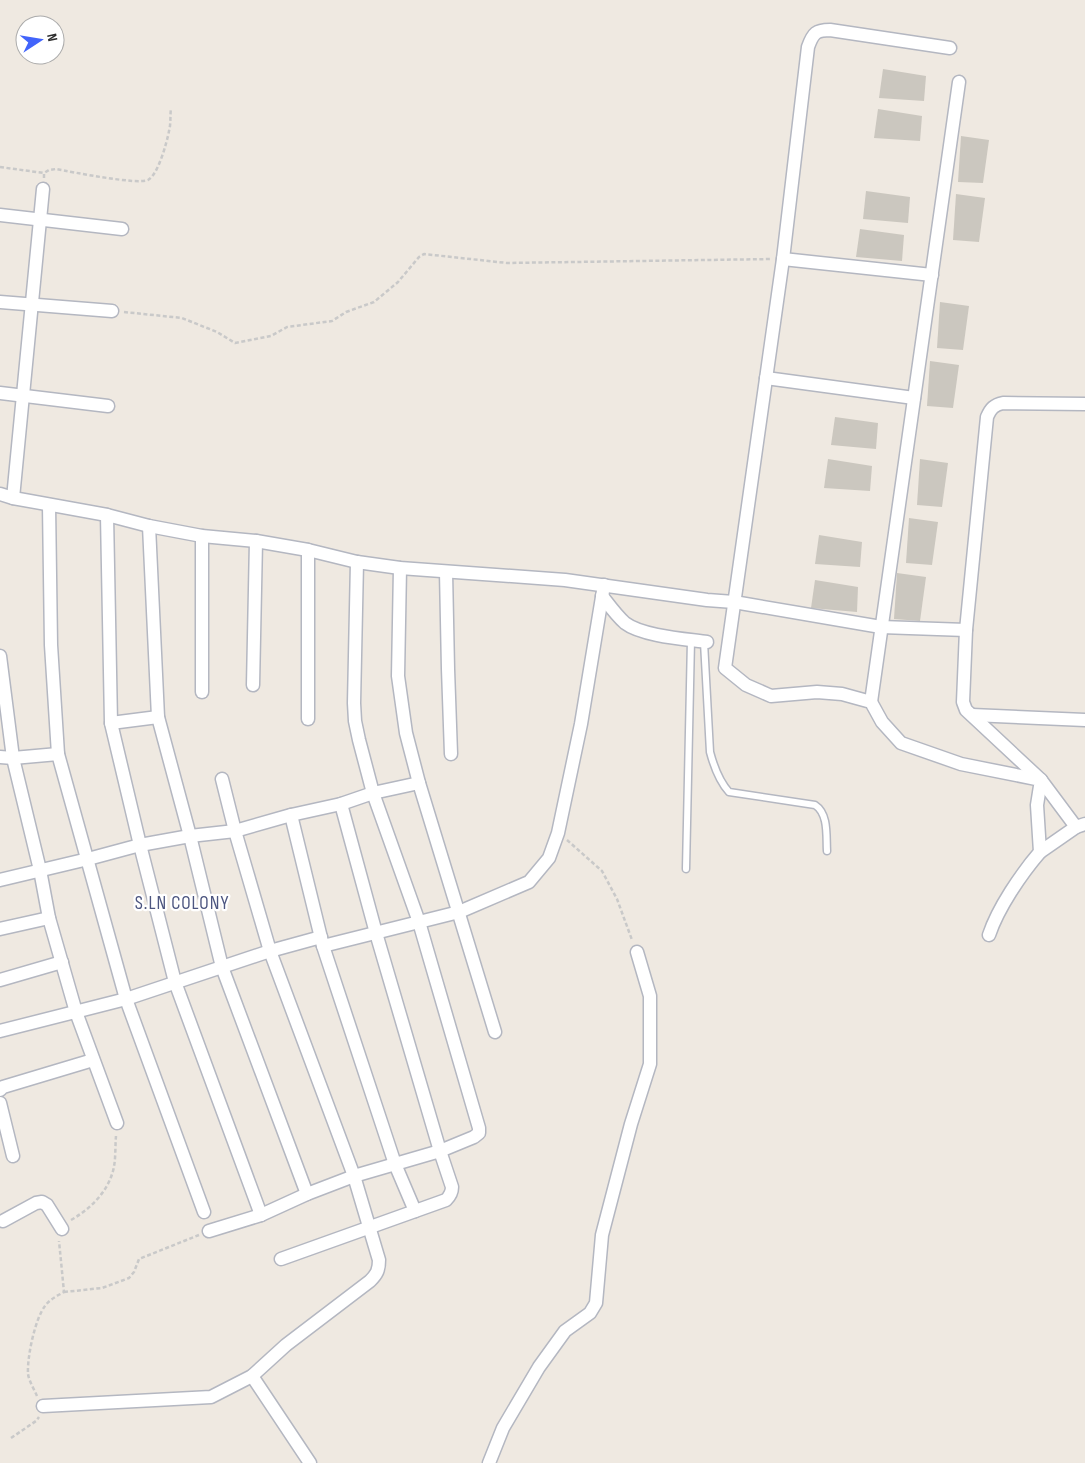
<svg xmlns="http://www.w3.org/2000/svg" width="1085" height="1463" font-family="'Sofia Sans Condensed',sans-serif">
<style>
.building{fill:#cbc7bf}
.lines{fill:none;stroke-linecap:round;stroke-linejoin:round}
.service-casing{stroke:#b4b7c1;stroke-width:9}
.minor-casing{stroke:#b4b7c1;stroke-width:15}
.path{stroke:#c9c9c9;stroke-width:2.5;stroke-dasharray:4 2.5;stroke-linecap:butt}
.service{stroke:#fff;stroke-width:6}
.minor{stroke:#fff;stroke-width:12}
.labels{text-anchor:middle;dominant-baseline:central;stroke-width:4.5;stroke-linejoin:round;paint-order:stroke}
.quarter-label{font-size:19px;letter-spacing:1px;fill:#4d5680;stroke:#fff}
</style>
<rect width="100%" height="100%" fill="#efe9e1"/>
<!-- building -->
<g class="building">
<path d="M883,69L926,76L924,101L879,98Z"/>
<path d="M878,109L922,116L920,141L874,138Z"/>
<path d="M961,136L989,140L983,183L958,182Z"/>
<path d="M866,191L910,197L908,223L863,219Z"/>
<path d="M956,194L985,198L979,242L953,240Z"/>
<path d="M860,229L904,235L902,261L856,257Z"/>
<path d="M940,302L969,306L963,350L937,348Z"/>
<path d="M930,361L959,365L953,408L927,406Z"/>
<path d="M835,417L878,423L876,449L831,445Z"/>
<path d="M828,459L872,466L870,491L824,488Z"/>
<path d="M920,459L948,463L942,507L917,505Z"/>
<path d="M909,518L938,522L932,565L906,563Z"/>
<path d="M819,535L862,542L860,567L815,564Z"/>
<path d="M897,573L926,577L920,621L894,619Z"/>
<path d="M815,580L858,587L857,612L811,608Z"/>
</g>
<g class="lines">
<defs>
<g id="service">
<path d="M704,642L710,752C714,767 719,781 729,792L815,805C829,814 826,837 827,851"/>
<path d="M686,869L691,640"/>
</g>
<g id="minor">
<path d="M950,48L830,30C816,30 813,33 808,47L783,259L725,668L746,685L771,696L817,692L842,694L871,702L882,722L901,743L961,764L1041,780L1037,805L1040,852C1021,874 998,908 989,935"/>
<path d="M0,215L122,229"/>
<path d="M783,259L932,275"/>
<path d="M0,302L112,311"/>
<path d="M766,378L914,398"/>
<path d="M0,393L108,406"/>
<path d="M1085,404L1003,403C994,405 991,408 987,417L966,630L963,702L966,710L1041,780L1076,827L1085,824"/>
<path d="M0,494L13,498L107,515L149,526L202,536L256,541L308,550L357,562L400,568L565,580L707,600L734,602L881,627L966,630"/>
<path d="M13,498L43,189"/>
<path d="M49,505L51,645L58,754L126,999L204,1212"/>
<path d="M107,515L111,723L140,845L175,982L261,1215"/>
<path d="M149,526L158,717L190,836L222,967L307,1194"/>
<path d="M308,550V719"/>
<path d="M400,568L398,676L406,733L419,783L495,1032"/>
<path d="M446,572L448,669L451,754"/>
<path d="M602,596C609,605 616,615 625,623C642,636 685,639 707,642"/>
<path d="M0,656L13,758L40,870L49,918L76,1012L117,1123"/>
<path d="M253,685L256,541"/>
<path d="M202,692V536"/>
<path d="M871,702L959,82"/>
<path d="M972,715L1085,720"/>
<path d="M111,723L158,717"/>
<path d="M0,757L13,758L58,754"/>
<path d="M291,815L323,946L395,1164L415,1211"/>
<path d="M1040,852L1076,827"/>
<path d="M0,880L88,859L140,845L190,836L235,831L291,815L341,804L373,793L419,783"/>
<path d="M0,929L49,918"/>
<path d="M323,946L459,912L529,882L549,858L558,833L581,724L604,585"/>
<path d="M0,980L62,962"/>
<path d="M0,1031L126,999L270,951L321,937"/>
<path d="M0,1090L3,1087L93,1060"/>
<path d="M0,1103L13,1156"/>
<path d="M3,1221L36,1203L42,1202L47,1205L62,1229"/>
<path d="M209,1231L261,1215L307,1194L354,1176L440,1151L474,1137L479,1133V1128L419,922L373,793L359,740L355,721L354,703L357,562"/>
<path d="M281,1259L446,1200C450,1196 452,1193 452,1187L440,1151L376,933L341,804"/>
<path d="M252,1376L310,1463"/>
<path d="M43,1406L211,1397L252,1376L286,1345L370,1281C377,1274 379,1270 379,1260L354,1176L270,951L235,831L222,779"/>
<path d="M489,1463L503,1428L539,1367L565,1331L590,1313L596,1303L602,1235L631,1124L650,1064V996L637,952"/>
</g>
</defs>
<!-- service casing -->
<use href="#service" class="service-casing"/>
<!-- minor casing -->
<use href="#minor" class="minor-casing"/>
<!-- path -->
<g class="path">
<path d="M0,167L44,173"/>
<path d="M44,178V173L49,170L56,169C72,172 137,185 148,180C158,175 167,142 169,131C171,124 170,116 171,108"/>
<path d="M124,312L182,318L217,332L235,343L271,336L287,327L332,321L346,312L374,302L398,282L419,257L424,254L507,263L772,259"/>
<path d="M567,840L602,871L617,899L632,940"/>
<path d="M71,1220C90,1209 107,1193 113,1171C116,1160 115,1147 116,1136"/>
<path d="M64,1292L102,1288L129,1278L134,1272L139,1259L199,1235"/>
<path d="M37,1396C34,1389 29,1381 28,1374C27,1357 35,1319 45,1306C50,1299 57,1296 64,1292L59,1241"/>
<path d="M11,1438L36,1421L39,1417"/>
</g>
<!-- service -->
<use href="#service" class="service"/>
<!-- minor -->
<use href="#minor" class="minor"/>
</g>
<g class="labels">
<!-- quarter labels -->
<g class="quarter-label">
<text x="182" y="903">S.LN COLONY</text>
</g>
</g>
<!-- north arrow -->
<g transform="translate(40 40) rotate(78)"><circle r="24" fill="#ffffff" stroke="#ababab"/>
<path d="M0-4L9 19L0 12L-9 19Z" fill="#4264fb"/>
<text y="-8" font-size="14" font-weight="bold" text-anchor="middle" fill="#2e2e2e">N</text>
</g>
</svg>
